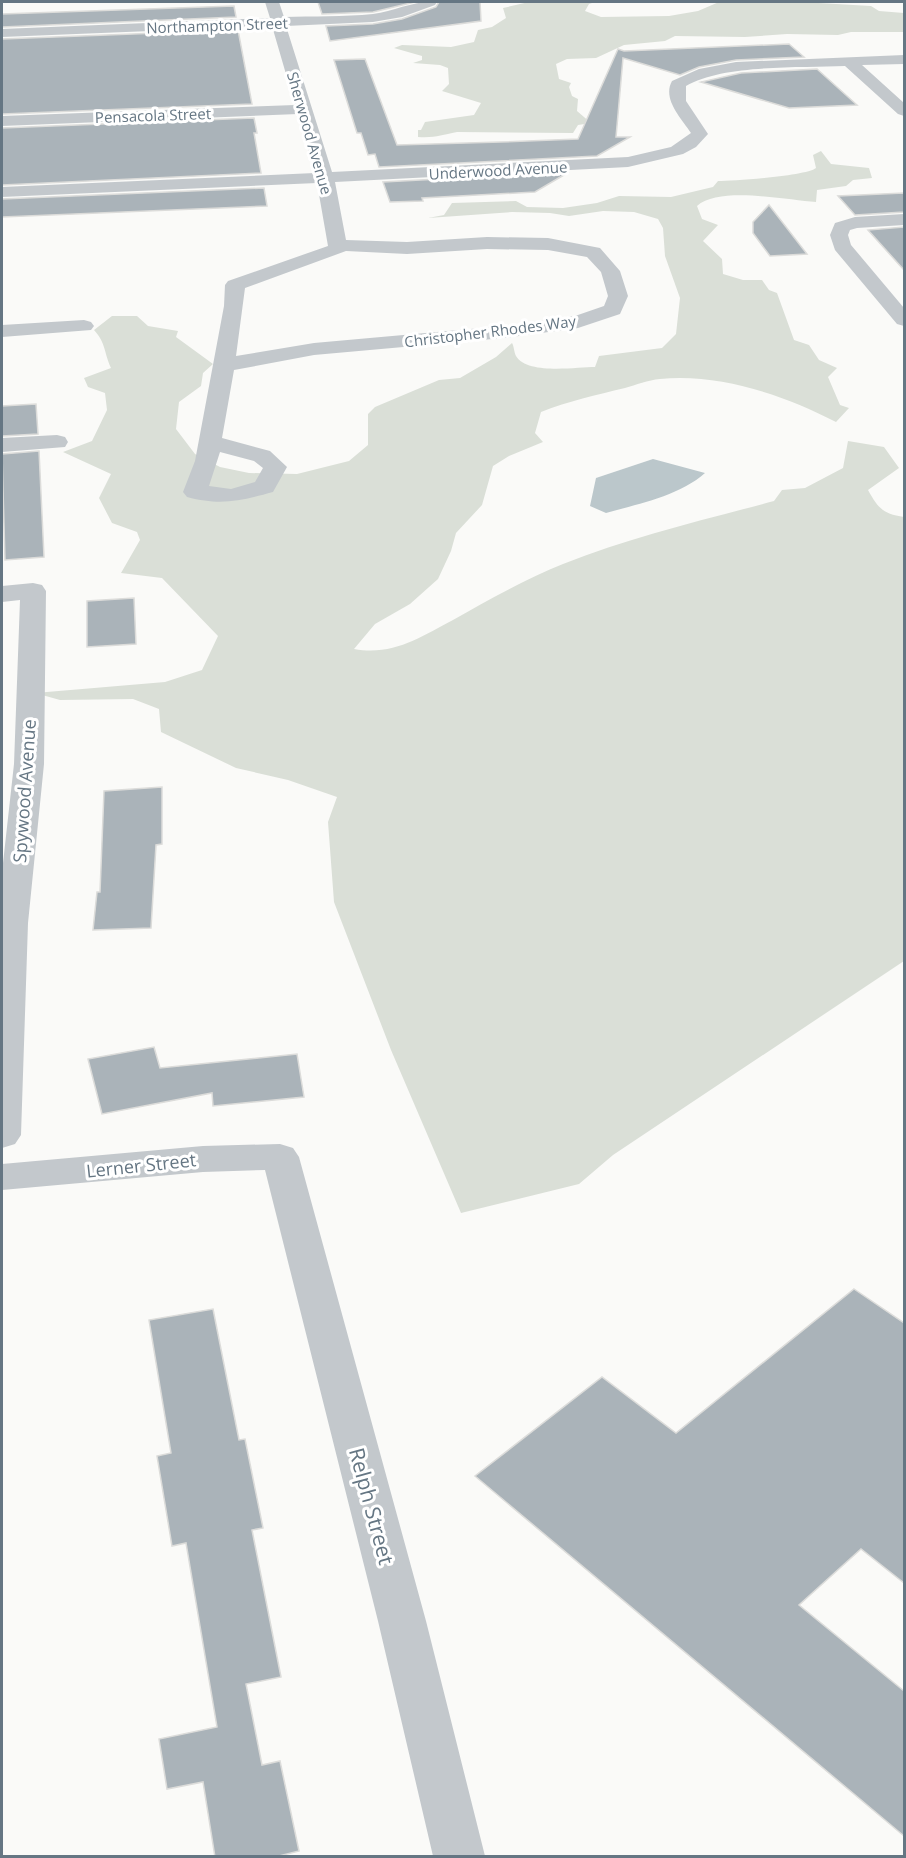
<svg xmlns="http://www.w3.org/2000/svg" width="906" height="1858" font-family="'Open Sans',sans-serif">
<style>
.green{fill:#dadfd7}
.water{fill:#bbc7cb}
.building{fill:#aab3b9;stroke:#dcdcda;stroke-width:1.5}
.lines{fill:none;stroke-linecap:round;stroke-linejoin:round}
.minor{fill:#c3c8cc;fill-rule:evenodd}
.labels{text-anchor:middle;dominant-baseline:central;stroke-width:6;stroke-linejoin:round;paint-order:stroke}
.far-street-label{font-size:15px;fill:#657683;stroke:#fff}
.street-label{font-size:18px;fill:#657683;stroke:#fff}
.near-street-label{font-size:21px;fill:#657683;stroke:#fff}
</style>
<rect width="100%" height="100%" fill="#fafaf8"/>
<!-- green -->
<g class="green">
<path d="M529,2H595L589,4L585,11L601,17L669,16L698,11L719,2H801L871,6L879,11L904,13V32H851L838,35L787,34L745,37L675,36L665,41L624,45L596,58L567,59L556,64L559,79L571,83L569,87L572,96L578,99L577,111L591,123L578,125L573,133L457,132C441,135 436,138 418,137V130H421L425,122L474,115L481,103L442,91L449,84L448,68L440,65L413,63L422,60V56L394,48L402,45L451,47L474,42L478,30L492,27L506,18L503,8Z"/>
<path d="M821,151L831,164L869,168L872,178L853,180L846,186L817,190L816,202C785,200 720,186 697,206L702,219L718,225L703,241L722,259L723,274L743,280H762L769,290L777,293L794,340L809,345L819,360L837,368L828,377L840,405L849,408L836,422C784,395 719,373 660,379C648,380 636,385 625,388C596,395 569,401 541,412L535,433L543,442L509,456L493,466L482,505L456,533L451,551L438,579L410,604L375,624L354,649C394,656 420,637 453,620C486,601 528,578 563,564C631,537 703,520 774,501L782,490L805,488L843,468L848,441L884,447L899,468L868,490C878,508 883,514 904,517V961L613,1155L579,1184L461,1213L391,1050L334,902L328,822L337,797L288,780L236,768L161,732L159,709L133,699L60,700L35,693L165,682L202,670L218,636L162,578L121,573L140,540L137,532L112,523L99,498L111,474L63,452L92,441L107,410L105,393L88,387L84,378L111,368C104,353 106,343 94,330L112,316H137L148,326L178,331L176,337L213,364L203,373L201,386L179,402L176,429L195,454L220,467L249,473L297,474L349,461L368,445V414L375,407L439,380L460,378L496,357L512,343C514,346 514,352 516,356C527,375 576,367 595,367L599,356L662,348L676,334L680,298L665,256L663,228L658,219L634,212L603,211L569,216L550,213L512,212L428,218L444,215L452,203L516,201L527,207L563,208L597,203L619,196L671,197L713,187L718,181C735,181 806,176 816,168L813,155Z"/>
</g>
<!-- water -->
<path class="water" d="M653,459L705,473C679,496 638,504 606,513L590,506L596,478Z"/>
<!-- building -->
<g class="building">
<path d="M318,2H415L373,12L322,14Z"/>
<path d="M439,2H480L481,21L330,41L326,26L373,24L402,19L436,7Z"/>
<path d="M234,6L236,17L2,27V14Z"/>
<path d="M238,30L252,104L2,114V39Z"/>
<path d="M789,44L804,57L736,60L699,67L680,75L623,58L616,137H630L597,156L379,167L375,154L368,155L361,133H357L334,60L365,59L397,145L501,142L578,139L618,49L624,51Z"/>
<path d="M817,69L857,105L789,108L701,82L741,73Z"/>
<path d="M254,118L257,133H254L261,173L2,185V128Z"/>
<path d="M569,172L535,192L422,198L423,201L390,202L383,182Z"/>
<path d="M264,188L267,206L2,217V199Z"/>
<path d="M904,193V212L855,215L838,196Z"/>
<path d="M769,205L807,254L770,256L753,233V222Z"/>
<path d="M904,227V270L868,230Z"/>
<path d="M36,404L38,434L2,436V406Z"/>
<path d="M39,451L44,557L5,560L2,454Z"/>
<path d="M134,598L136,644L87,647V601Z"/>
<path d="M162,787V844L156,845L151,928L93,930L97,892H100L104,791Z"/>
<path d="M154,1047L160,1068L297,1054L304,1097L213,1106L212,1093L102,1114L88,1059Z"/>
<path d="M854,1289L904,1323V1583L861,1549L799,1605L904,1691V1836L475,1476L602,1377L676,1433Z"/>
<path d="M213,1309L239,1440L245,1439L263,1528L252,1530L281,1677L246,1684L262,1765L280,1761L299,1851L275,1857H215L203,1782L167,1789L159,1739L217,1727L186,1543L172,1546L157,1456L171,1453L149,1320Z"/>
</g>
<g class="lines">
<!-- minor -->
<g class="minor">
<path d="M265,2H279L284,17C313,16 344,17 373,14C395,11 415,0 437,2L435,5L402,17L373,22L286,26L332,172L628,157L671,147L691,133C681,118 662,99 672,81L699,69L736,62L904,55V64L862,65L904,103V116L898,114L845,66C800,68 723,64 686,86V101L708,134L696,147L683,154L628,167L335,182L346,240L407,242L487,237L548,238L600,248L620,271L628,296L620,314L578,328L504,338L314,355L234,370L222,438L270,451L287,467L273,492C240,501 221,506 187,497L183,492L195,461L224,306L225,285L228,281L328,246L317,183L2,197V187L315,173L298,114L2,126V116L295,105L272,26L2,37V29L270,18ZM487,249L548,250L587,257L601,272L608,296L604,306L575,316L504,326L314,343L236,356L245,288L346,251L407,254ZM220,452L254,461L263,468L255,482L231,489L209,486Z"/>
<path d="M904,214V225L857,228L850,230L848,235L851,245L904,308V326L897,324L835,250L830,235L835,223L855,217Z"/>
<path d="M84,320L91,322L94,326L91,330L2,337V325Z"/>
<path d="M57,435L65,437L68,442L65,447L2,452V438Z"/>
<path d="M33,583L42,585L46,591L44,764L28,923L21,1135L15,1144L2,1148V872L14,764L20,600L2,602V586Z"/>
<path d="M280,1144L293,1148L299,1157L426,1621L485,1856H433L378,1621L265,1170L203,1172L2,1190V1164L203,1146Z"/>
</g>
</g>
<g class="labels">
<!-- far-street labels -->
<g class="far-street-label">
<text transform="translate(217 25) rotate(-2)">Northampton Street</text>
<text transform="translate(153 115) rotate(-2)">Pensacola Street</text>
<text transform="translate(310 133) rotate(74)">Sherwood Avenue</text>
<text transform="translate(498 170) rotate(-3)">Underwood Avenue</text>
<text transform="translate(490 331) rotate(-7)">Christopher Rhodes Way</text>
</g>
<!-- street labels -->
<g class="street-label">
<text transform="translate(24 791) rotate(-86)">Spywood Avenue</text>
<text transform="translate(141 1165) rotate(-6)">Lerner Street</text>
</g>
<!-- near-street labels -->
<g class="near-street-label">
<text transform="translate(372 1506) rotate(75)">Relph Street</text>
</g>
</g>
<!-- border -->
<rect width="906" height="1858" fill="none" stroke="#657683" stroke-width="6"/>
</svg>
